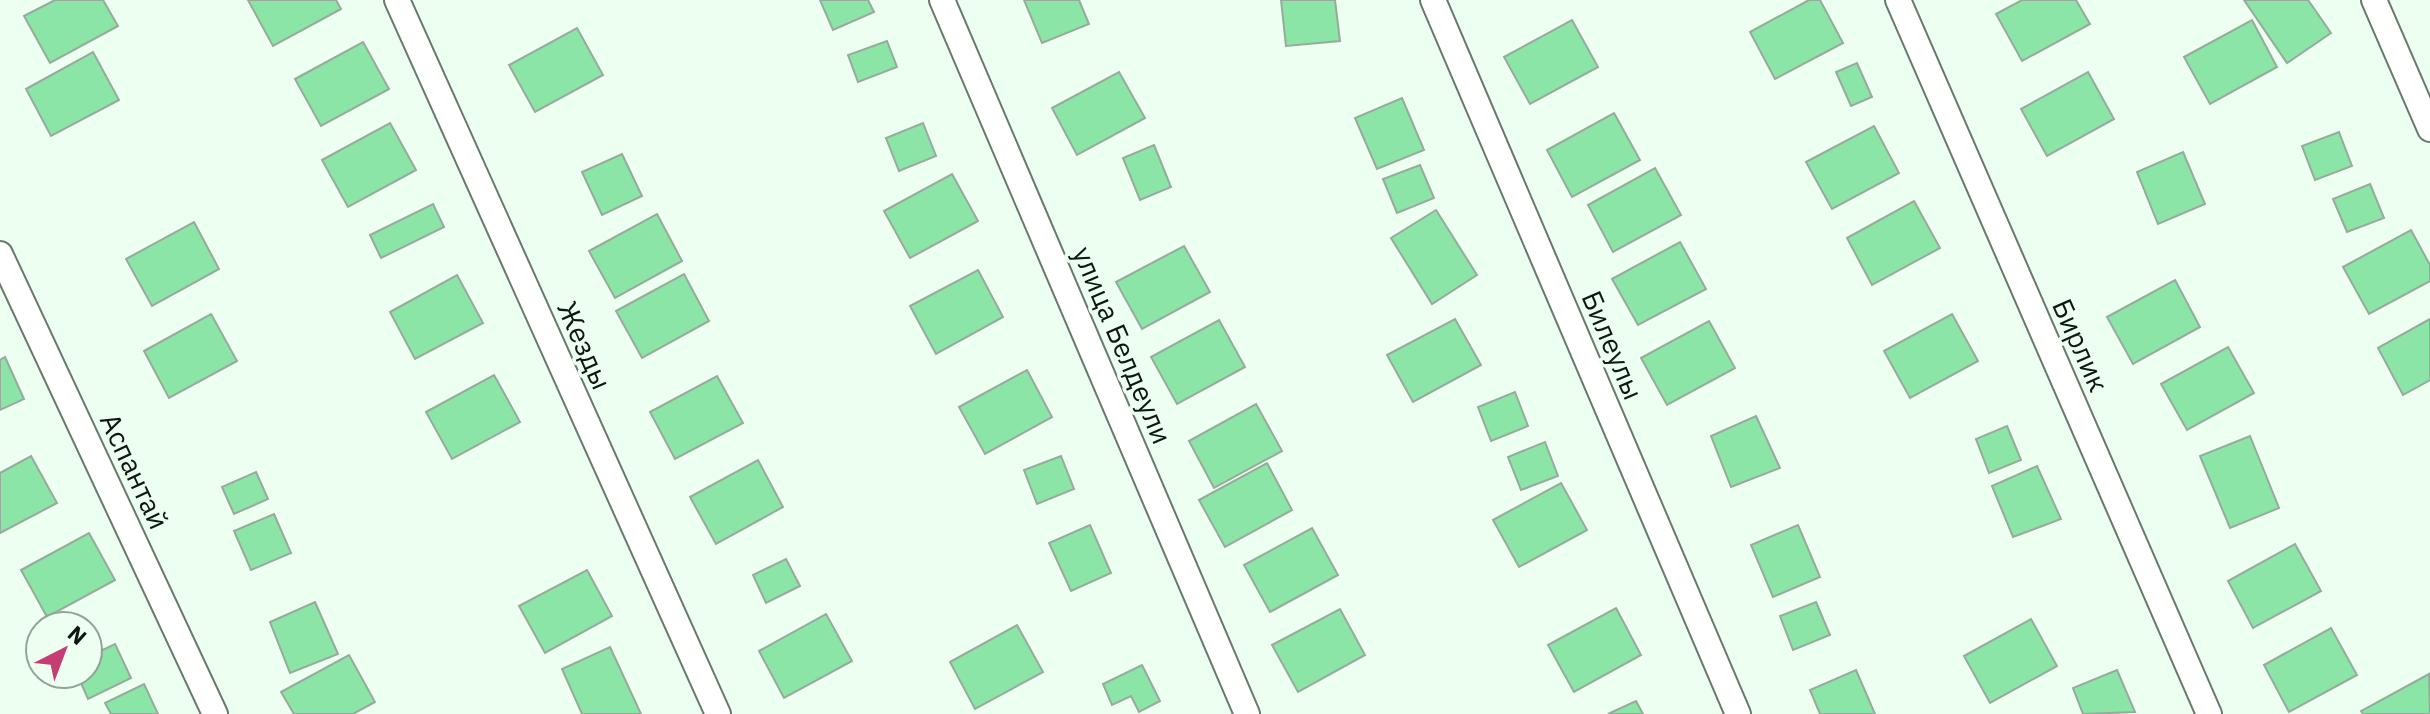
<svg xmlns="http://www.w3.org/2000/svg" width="2430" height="714" font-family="'IBM Plex Sans',sans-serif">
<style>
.building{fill:#8ae5a6;stroke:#97ab9c;stroke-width:2}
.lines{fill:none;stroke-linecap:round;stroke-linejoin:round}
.minor-casing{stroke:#677a6b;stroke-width:28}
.minor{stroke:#fff;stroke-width:24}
.labels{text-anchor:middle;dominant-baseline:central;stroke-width:7;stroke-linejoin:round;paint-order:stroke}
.street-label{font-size:28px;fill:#0e1610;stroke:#edfff1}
</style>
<rect width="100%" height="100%" fill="#edfff1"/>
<!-- building -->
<g class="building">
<path d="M55,0H103L118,26L50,63L24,16Z"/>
<path d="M248,0H336L341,9L273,46Z"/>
<path d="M820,0H868L874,12L833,30Z"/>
<path d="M1024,0H1079L1089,24L1042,43Z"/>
<path d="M1281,0H1335L1340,41L1286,46Z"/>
<path d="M1809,0H1820L1843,43L1775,79L1750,32Z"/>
<path d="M2022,0H2076L2090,24L2022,61L1996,14Z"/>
<path d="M2244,0H2308L2331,33L2287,63Z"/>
<path d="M1572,20L1598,67L1530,104L1504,57Z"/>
<path d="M2252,20L2277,67L2210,104L2184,57Z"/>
<path d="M577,28L603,75L535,112L509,65Z"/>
<path d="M887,41L897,67L858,82L848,55Z"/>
<path d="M363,42L389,89L321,126L295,79Z"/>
<path d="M93,52L119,100L51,136L26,89Z"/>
<path d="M1857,63L1872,97L1851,106L1836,72Z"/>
<path d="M1119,72L1145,118L1077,155L1052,108Z"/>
<path d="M2088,72L2114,119L2047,156L2021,109Z"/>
<path d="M1402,98L1424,150L1377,169L1355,118Z"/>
<path d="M1614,113L1640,160L1572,197L1547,150Z"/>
<path d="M390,123L416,170L348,207L322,160Z"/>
<path d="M923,123L936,156L899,171L886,138Z"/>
<path d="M1874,126L1899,173L1832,209L1806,162Z"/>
<path d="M2339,132L2352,166L2315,180L2302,146Z"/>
<path d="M1154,145L1171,187L1140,200L1123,158Z"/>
<path d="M2183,152L2205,204L2158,224L2137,172Z"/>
<path d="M622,154L642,196L602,215L582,172Z"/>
<path d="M1420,165L1434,198L1397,213L1383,179Z"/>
<path d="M1655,168L1681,215L1613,252L1588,205Z"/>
<path d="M952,174L978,221L910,258L884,211Z"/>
<path d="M2370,184L2384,218L2347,232L2333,199Z"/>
<path d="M1914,201L1940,248L1872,285L1847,238Z"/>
<path d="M433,204L444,227L381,258L370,235Z"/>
<path d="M1436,210L1477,275L1432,304L1391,238Z"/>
<path d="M657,214L682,261L615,298L589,251Z"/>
<path d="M194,222L219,269L152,306L126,259Z"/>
<path d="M2411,230L2430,265V281L2369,314L2343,267Z"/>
<path d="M1680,242L1706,289L1638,325L1612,279Z"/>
<path d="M1184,246L1210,292L1142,329L1116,282Z"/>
<path d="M978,270L1003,317L936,354L910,306Z"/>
<path d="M684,274L709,321L642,358L616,311Z"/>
<path d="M457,275L483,323L415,359L390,312Z"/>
<path d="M2175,280L2200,327L2133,364L2107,317Z"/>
<path d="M211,314L237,361L169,398L144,351Z"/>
<path d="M1952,314L1978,361L1910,398L1884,351Z"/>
<path d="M1455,319L1481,365L1413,402L1387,355Z"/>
<path d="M2430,319V380L2403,395L2378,348Z"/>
<path d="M1219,320L1245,367L1177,404L1151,357Z"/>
<path d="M1709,321L1735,368L1667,405L1641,358Z"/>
<path d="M2228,347L2254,393L2187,430L2161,384Z"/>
<path d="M5,357L24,399L0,410V360Z"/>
<path d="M1027,370L1052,417L985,454L959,407Z"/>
<path d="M494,375L520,422L452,459L426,412Z"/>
<path d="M717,376L743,423L675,459L650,412Z"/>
<path d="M1515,392L1528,426L1491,441L1478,407Z"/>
<path d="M1256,404L1282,451L1214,488L1189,441Z"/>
<path d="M1756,416L1780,468L1731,487L1711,436Z"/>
<path d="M2007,426L2021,460L1989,473L1976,439Z"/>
<path d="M2250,436L2279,508L2230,528L2200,456Z"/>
<path d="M1545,442L1558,476L1521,490L1508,457Z"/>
<path d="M31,456L57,503L0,533V473Z"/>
<path d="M1061,456L1074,489L1037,504L1024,470Z"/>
<path d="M758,460L783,507L716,544L690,497Z"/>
<path d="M1267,463L1292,510L1225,547L1199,500Z"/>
<path d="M2037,466L2061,519L2013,537L1992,486Z"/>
<path d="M256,472L268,499L234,514L222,487Z"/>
<path d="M1561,483L1587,530L1519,567L1493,520Z"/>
<path d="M274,514L291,553L251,570L234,531Z"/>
<path d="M1090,525L1111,573L1071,591L1049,543Z"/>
<path d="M1798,525L1820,577L1773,597L1751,545Z"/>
<path d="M1312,528L1338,575L1270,612L1244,565Z"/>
<path d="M89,533L115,580L47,617L21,570Z"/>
<path d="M2295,544L2321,591L2253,628L2228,581Z"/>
<path d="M786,559L800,586L766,603L753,575Z"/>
<path d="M587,570L612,616L545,653L519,606Z"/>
<path d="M315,602L338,654L290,673L270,622Z"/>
<path d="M1816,602L1830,635L1793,650L1780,616Z"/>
<path d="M1616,608L1641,655L1574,692L1548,645Z"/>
<path d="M1340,609L1365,655L1298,692L1272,645Z"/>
<path d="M826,614L852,661L784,698L759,651Z"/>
<path d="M2031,619L2057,666L1990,703L1964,656Z"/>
<path d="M1017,625L1043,672L975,709L950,662Z"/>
<path d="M2331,628L2357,675L2289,712L2264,665Z"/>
<path d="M115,644L131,678L88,699L77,674H88V657Z"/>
<path d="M610,647L641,714H582L562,669Z"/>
<path d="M349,655L375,702L353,714H294L281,692Z"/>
<path d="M1142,665L1160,701L1139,712L1131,696L1112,705L1103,684Z"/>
<path d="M1856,670L1875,714H1820L1810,690Z"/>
<path d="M2117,670L2135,712L2083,714L2073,688Z"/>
<path d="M2429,674L2430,714H2363L2361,711Z"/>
<path d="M144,684L158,714H111L105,703Z"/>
<path d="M1636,701L1643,714H1608Z"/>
</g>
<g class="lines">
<defs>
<g id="minor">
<path d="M397,0L718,714"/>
<path d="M942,0L1247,714"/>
<path d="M1433,0L1738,714"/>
<path d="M1898,0L2209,714"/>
<path d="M2374,0L2430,129"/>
<path d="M0,254L215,714"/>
</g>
</defs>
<!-- minor casing -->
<use href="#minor" class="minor-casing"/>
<!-- minor -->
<use href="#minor" class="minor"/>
</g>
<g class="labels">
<!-- street labels -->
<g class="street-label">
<text transform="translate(585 345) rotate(66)">Жезды</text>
<text transform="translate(1123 345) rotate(67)">улица Белдеули</text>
<text transform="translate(1613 345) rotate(67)">Билеулы</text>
<text transform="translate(2081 345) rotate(66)">Бирлик</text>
<text transform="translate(135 471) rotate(65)">Аспантай</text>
</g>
</g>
<!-- north arrow -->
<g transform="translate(64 650) rotate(42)"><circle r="38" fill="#edfff1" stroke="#94a297" stroke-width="2"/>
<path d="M0-6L14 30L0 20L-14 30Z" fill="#c63c74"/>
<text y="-12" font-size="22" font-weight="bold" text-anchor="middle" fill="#0e1610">N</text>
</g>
</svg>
